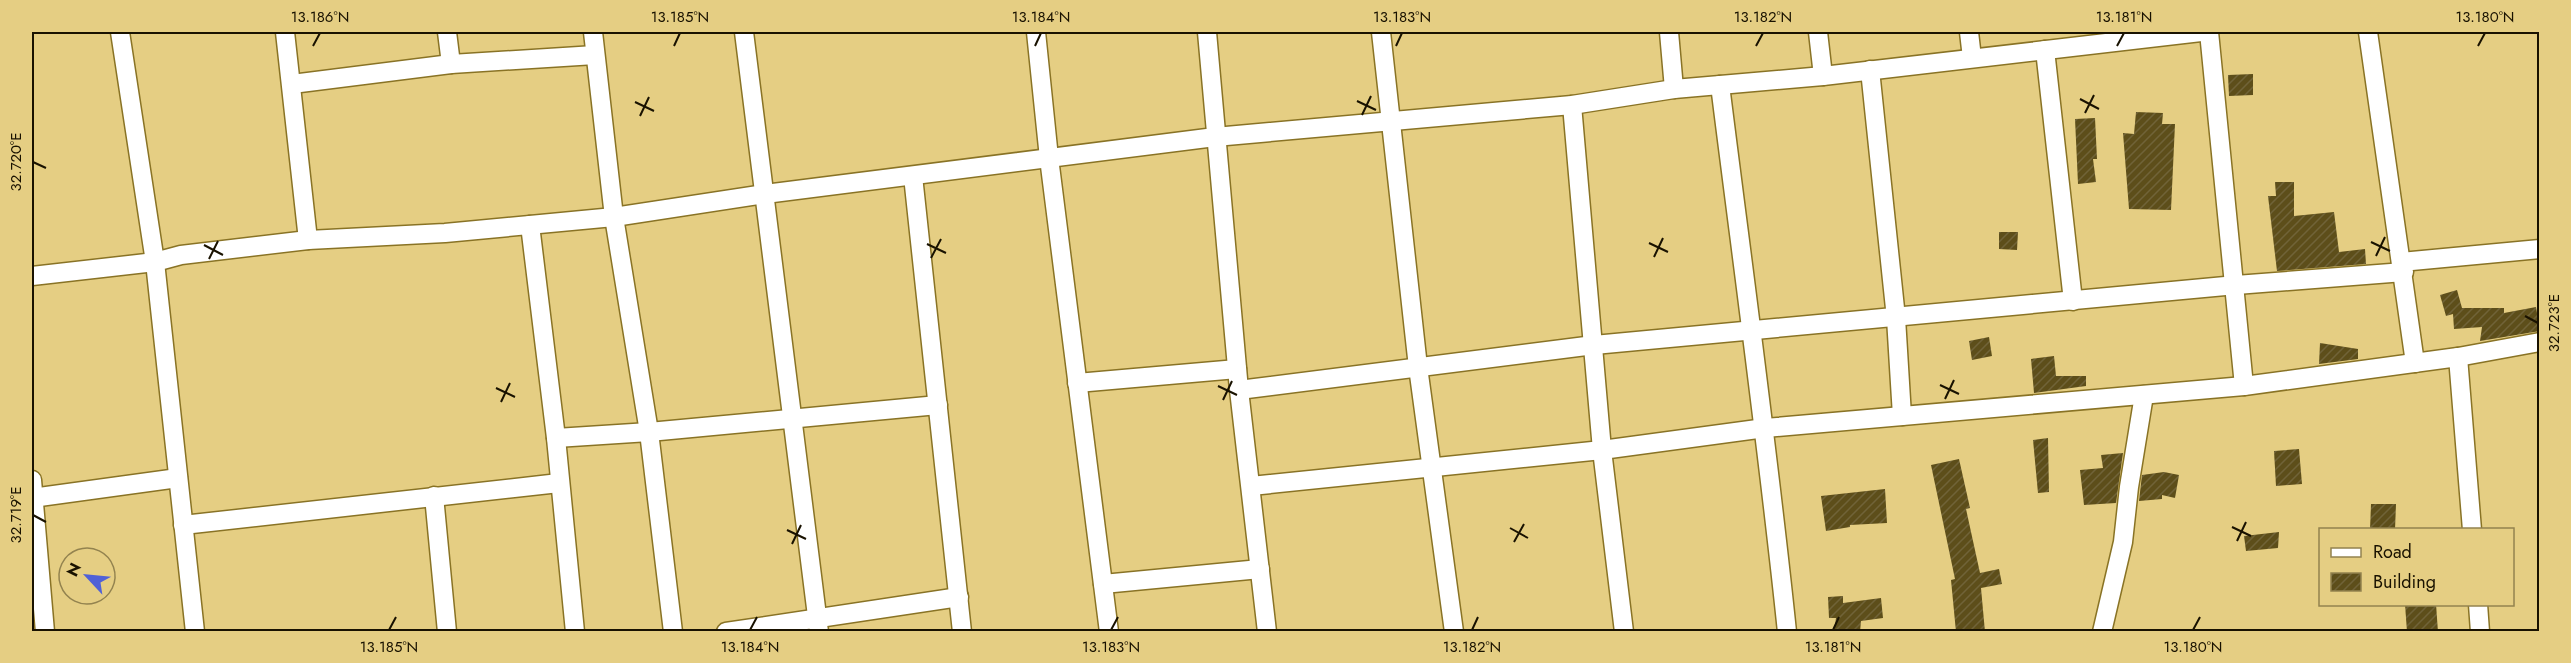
<svg xmlns="http://www.w3.org/2000/svg" width="2571" height="663" font-family="Jost,sans-serif">
<style>
.building{fill:url(#building-hatch)}
.lines{fill:none;stroke-linecap:round;stroke-linejoin:round}
.street-casing{stroke:#897325;stroke-width:21}
.street{stroke:#fff;stroke-width:18}
.ticks{fill:none;stroke:#191200;stroke-width:2}
.neatline{fill:none;stroke:#191200;stroke-width:2}
.ticks-label{font-size:15px;text-anchor:middle;fill:#191200}
</style>
<defs>
<pattern id="building-hatch" width="6" height="6" patternUnits="userSpaceOnUse" patternTransform="scale(1.5)"><rect width="6" height="6" fill="#5d4e1a"/><path d="M-1 1l2-2M0 6l6-6M5 7l2-2" fill="none" stroke="#706338"/></pattern>
</defs>
<rect width="100%" height="100%" fill="#e5ce83"/>
<!-- building -->
<g class="building">
<path d="M2253,74V95L2229,96L2228,75Z"/>
<path d="M2136,112L2163,113L2162,124H2175L2171,210L2129,209L2123,133L2134,134Z"/>
<path d="M2095,118L2097,159H2093L2096,182L2078,184L2075,119Z"/>
<path d="M2275,182H2294V216L2334,212L2339,252L2365,249L2366,264L2277,271L2268,196H2276Z"/>
<path d="M1999,232H2018L2017,250L1999,249Z"/>
<path d="M2457,290L2462,308H2504V313L2536,307L2540,331L2480,341L2482,327L2454,329L2453,314L2446,316L2440,295Z"/>
<path d="M1989,337L1992,356L1972,360L1969,341Z"/>
<path d="M2320,343L2358,349V359L2319,364Z"/>
<path d="M2054,356L2056,376H2086V386L2034,393L2031,359Z"/>
<path d="M2048,438L2049,492L2038,493L2033,440Z"/>
<path d="M2299,449L2302,484L2276,486L2274,451Z"/>
<path d="M2123,453L2116,503L2084,505L2080,470L2103,468L2101,455Z"/>
<path d="M1959,459L1970,508L1966,509L1980,573L1999,569L2002,584L1981,588L1985,632H1956L1951,580L1955,579L1931,465Z"/>
<path d="M2164,472L2179,475L2175,498L2162,495V499L2139,501L2142,475Z"/>
<path d="M1885,489L1887,523L1850,525V527L1826,531L1821,496Z"/>
<path d="M2371,504H2396L2395,530H2370Z"/>
<path d="M2279,532L2278,548L2246,551L2244,536Z"/>
<path d="M1843,596V603L1881,598L1883,618L1861,621L1860,632H1834L1836,618H1829L1828,597Z"/>
<path d="M2405,604H2436L2438,632H2407Z"/>
</g>
<g class="lines">
<defs>
<g id="street">
<path d="M120,32L155,262L195,632"/>
<path d="M285,32L308,240"/>
<path d="M447,32L451,64"/>
<path d="M593,32L614,217L649,432L673,632"/>
<path d="M744,32L819,632"/>
<path d="M1036,32L1049,158L1109,632"/>
<path d="M1207,32L1239,390L1267,632"/>
<path d="M1381,32L1418,367L1454,632"/>
<path d="M1669,32L1674,89"/>
<path d="M1818,32L1823,76"/>
<path d="M1969,32L1972,58"/>
<path d="M2209,32L2244,386"/>
<path d="M2368,32L2415,363"/>
<path d="M2045,50L2073,301"/>
<path d="M1870,70L1896,318L1902,416"/>
<path d="M292,84L451,64L595,55"/>
<path d="M1720,85C1743,268 1768,449 1787,632"/>
<path d="M1572,105L1602,450L1624,632"/>
<path d="M913,176L962,632"/>
<path d="M530,225L556,438L575,632"/>
<path d="M2401,262L2540,249"/>
<path d="M32,276L155,262L181,255L308,240L445,233L614,217L765,194L1215,137L1572,105L1674,89L1823,76L2201,32"/>
<path d="M2458,357L2472,530"/>
<path d="M1077,383L1237,369"/>
<path d="M1239,390L1594,345L2236,285L2404,272"/>
<path d="M556,438L649,432L938,405"/>
<path d="M32,480L45,632"/>
<path d="M1251,486L1602,450L1765,428L2244,386L2458,357L2540,342"/>
<path d="M434,496L447,632"/>
<path d="M32,498L178,478"/>
<path d="M183,525L559,483"/>
<path d="M1103,584L1260,569"/>
<path d="M2478,604L2480,632"/>
<path d="M726,632L959,597"/>
<path d="M2102,632L2123,542L2129,487L2144,395"/>
</g>
</defs>
<!-- street casing -->
<use href="#street" class="street-casing"/>
<!-- street -->
<use href="#street" class="street"/>
</g>
<!-- ticks -->
<path class="ticks" d="M313,46L320,33M674,46L680,33M1035,46L1041,33M1396,46L1402,33M1756,46L1763,33M2117,46L2124,33M2478,46L2485,33M2080,99L2099,109M1357,101L1376,110M635,102L654,111M2085,113L2094,95M1362,115L1371,96M640,116L649,97M33,162L46,168M2371,242L2390,251M1649,243L1668,252M927,244L946,253M204,245L223,255M2376,256L2385,237M1654,257L1663,238M931,258L941,239M209,259L218,241M2525,316L2538,323M1940,385L1959,394M1218,386L1237,395M496,388L515,397M1945,399L1954,380M1223,400L1232,381M501,402L510,383M33,515L46,522M2232,527L2251,536M1510,528L1528,538M787,530L806,539M2237,541L2246,522M1514,542L1524,524M792,544L801,525M389,630L396,617M750,630L757,617M1111,630L1118,617M1472,630L1478,617M1833,630L1839,617M2193,630L2200,617"/>
<!-- border -->
<rect width="2571" height="663" fill="none" stroke="#e5ce83" stroke-width="66"/>
<!-- legend -->
<rect x="2319" y="528" width="195" height="78" fill="#e5ce83" stroke="#93834f" stroke-width="1.5"/>
<rect x="2331" y="548" width="30" height="9" fill="#ffffff" stroke="#93834f" stroke-width="1.5"/>
<text x="2373" y="558" font-size="18" fill="#191200">Road</text>
<rect x="2331" y="573" width="30" height="18" fill="url(#building-hatch)" stroke="#93834f" stroke-width="1.5"/>
<text x="2373" y="588" font-size="18" fill="#191200">Building</text>
<!-- north arrow -->
<g transform="translate(87 576) rotate(296)"><circle r="28" fill="#e5ce83" stroke="#93834f" stroke-width="1.5"/>
<path d="M0-4.5L10 22L0 15L-10 22Z" fill="#5061d7"/>
<text y="-9" font-size="16" font-weight="bold" text-anchor="middle" fill="#191200">N</text>
</g>
<rect x="33" y="33" width="2505" height="597" class="neatline"/>
<g class="ticks-label">
<text x="320" y="22">13.186°N</text>
<text x="680" y="22">13.185°N</text>
<text x="1041" y="22">13.184°N</text>
<text x="1402" y="22">13.183°N</text>
<text x="1763" y="22">13.182°N</text>
<text x="2124" y="22">13.181°N</text>
<text x="2485" y="22">13.180°N</text>
<text transform="translate(16 162) rotate(-90)" y="5">32.720°E</text>
<text transform="translate(2554 323) rotate(-90)" y="5">32.723°E</text>
<text transform="translate(16 515) rotate(-90)" y="5">32.719°E</text>
<text x="389" y="652">13.185°N</text>
<text x="750" y="652">13.184°N</text>
<text x="1111" y="652">13.183°N</text>
<text x="1472" y="652">13.182°N</text>
<text x="1833" y="652">13.181°N</text>
<text x="2193" y="652">13.180°N</text>
</g>
</svg>
